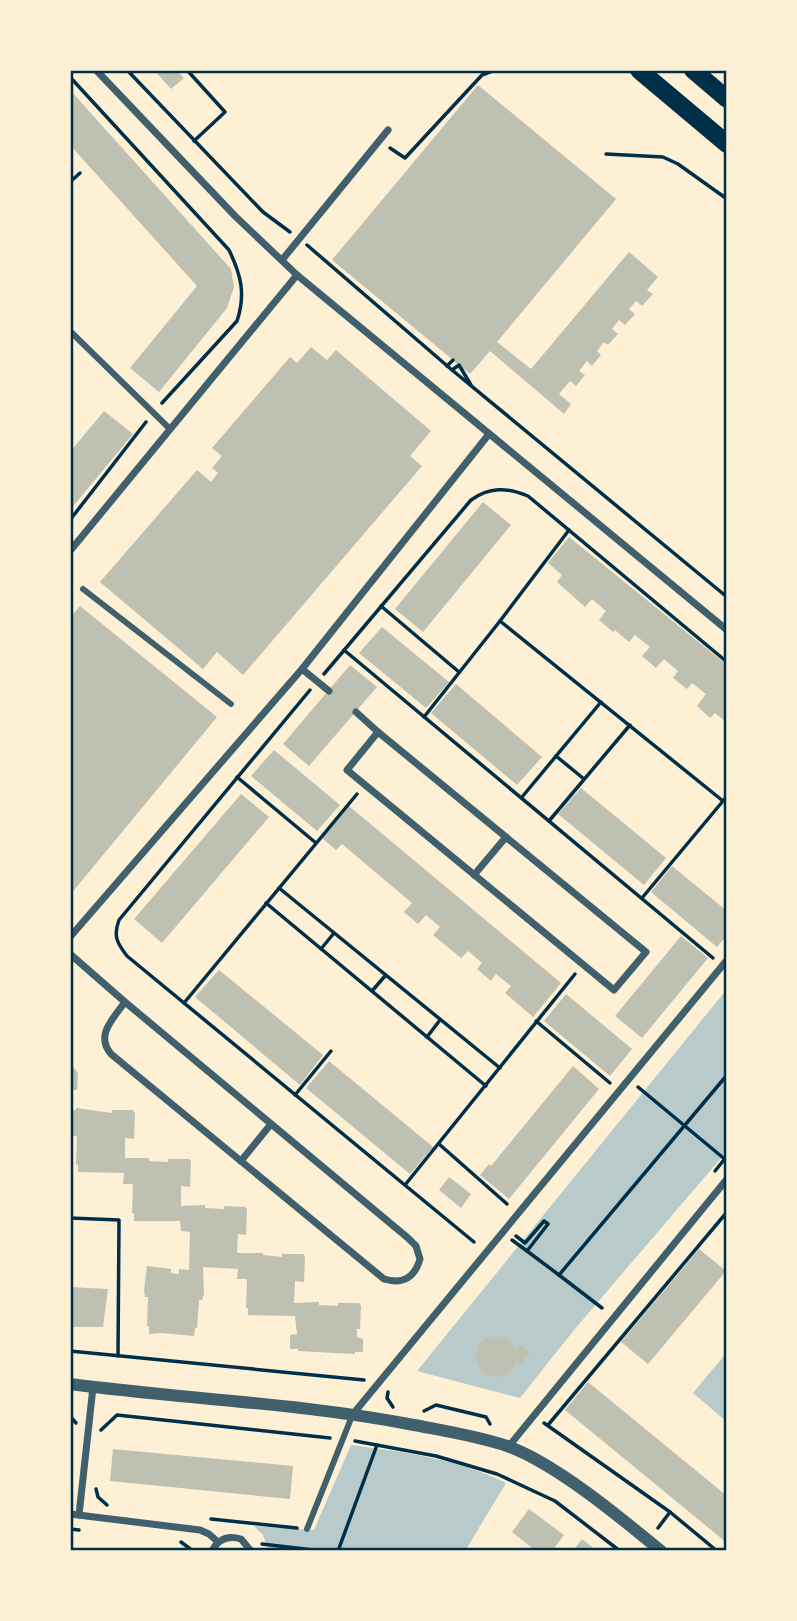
<svg xmlns="http://www.w3.org/2000/svg" width="797" height="1621" font-family="'Space Grotesk',sans-serif">
<style>
.green{fill:#b9caca}
.building{fill:#bec0b2}
.lines{fill:none;stroke-linecap:round;stroke-linejoin:round}
.path{stroke:#003049;stroke-width:3.5}
.pedestrian{stroke:#3f606c;stroke-width:6}
.minor{stroke:#3f606c;stroke-width:7}
.tertiary{stroke:#3f606c;stroke-width:12}
.primary{stroke:#003049;stroke-width:18}
.neatline{fill:none;stroke:#003049;stroke-width:2.5}
</style>
<rect width="100%" height="100%" fill="#fdf0d5"/>
<!-- green -->
<g class="green">
<path d="M727,989V1151L574,1330L520,1398L417,1371Z"/>
<path d="M727,1352V1422L693,1393Z"/>
<path d="M351,1445C403,1452 459,1459 506,1483L465,1551H269L263,1535L254,1526L314,1530Z"/>
</g>
<!-- building -->
<g class="building">
<path d="M154,70H176L184,78L171,89Z"/>
<path d="M478,85L616,199L497,342L531,369L629,252L658,277L647,290L653,294L642,306L636,301L629,309L635,314L625,325L619,320L612,329L618,334L608,345L604,342L597,351L601,355L592,366L587,361L579,371L585,375L576,386L570,381L559,394L571,404L564,414L490,351L470,374L332,260Z"/>
<path d="M70,90L231,269L234,287L227,308L159,392L130,368L197,286L70,145Z"/>
<path d="M311,347L327,360L336,350L431,431L410,456L422,466L243,675L217,652L203,669L100,582L197,470L211,482L218,473L212,468L222,456L212,448L290,357L297,363Z"/>
<path d="M104,411L133,434L70,510V452Z"/>
<path d="M483,502L511,525L423,632L395,609Z"/>
<path d="M569,537L727,665V723L715,713L710,718L697,706L706,694L692,683L687,689L673,678L678,671L664,659L656,668L642,656L650,647L635,635L629,642L615,630L613,632L599,620L606,611L592,599L585,607L557,582L562,575L548,563Z"/>
<path d="M80,606L217,717L70,895V618Z"/>
<path d="M382,627L449,682L426,708L359,653Z"/>
<path d="M350,665L377,687L309,766L283,744Z"/>
<path d="M456,684L542,757L517,785L431,713Z"/>
<path d="M274,750L340,805L317,831L251,776Z"/>
<path d="M581,788L666,858L644,885L558,814Z"/>
<path d="M241,794L269,817L162,943L134,919Z"/>
<path d="M349,806L561,983L533,1017L505,993L511,986L496,974L491,981L477,969L482,963L468,951L461,958L433,935L440,927L426,915L418,924L404,912L412,903L342,844L336,850L322,838Z"/>
<path d="M672,866L727,911V935L717,947L651,892Z"/>
<path d="M681,936L708,958L642,1038L615,1016Z"/>
<path d="M219,970L323,1055L300,1085L195,997Z"/>
<path d="M566,994L632,1049L610,1076L544,1021Z"/>
<path d="M329,1061L433,1147L410,1174L306,1088Z"/>
<path d="M70,1062L78,1073L77,1090H70Z"/>
<path d="M573,1066L599,1089L509,1199L480,1175L489,1164L491,1166Z"/>
<path d="M76,1108L112,1113V1110H133L135,1113L134,1139L125,1138V1158H149V1161L168,1162V1159H189L191,1161L190,1187L181,1186V1206L205,1205V1208L224,1209V1206L245,1207L247,1209L246,1235L238,1234L237,1253H263V1255L282,1257V1254H303L305,1256L304,1282L295,1281L294,1303L319,1302V1305L338,1306V1303H359L361,1306L360,1329H357V1337L363,1339V1352H355V1354L298,1351V1349H290V1335L297,1334L295,1316L248,1315V1308H246L247,1279H237L238,1269L203,1267L204,1294L202,1300H199L197,1328H195L194,1336L162,1333L149,1334V1326H147L148,1297H145L144,1291L147,1266L171,1269V1273L179,1274V1269L189,1270L190,1232L181,1231L180,1221H134V1213H132L133,1184H123L124,1173L78,1172V1165L76,1164L77,1136H70V1110H76Z"/>
<path d="M449,1177L471,1194L461,1208L439,1190Z"/>
<path d="M699,1249L726,1271L648,1364L621,1342Z"/>
<path d="M70,1287L108,1289L103,1327H70Z"/>
<path d="M496,1336L509,1340L516,1350L520,1345L530,1353L520,1365L516,1362L512,1371L500,1377L487,1375L481,1371L475,1359L478,1346L483,1340Z"/>
<path d="M588,1382L727,1496V1543L565,1410Z"/>
<path d="M113,1449L293,1466L290,1499L110,1481Z"/>
<path d="M529,1509L564,1535L552,1551H536L512,1532Z"/>
<path d="M582,1539L597,1551H573Z"/>
</g>
<g class="lines">
<!-- path -->
<g class="path">
<path d="M127,70L263,212L290,232"/>
<path d="M187,70L225,112L194,141"/>
<path d="M70,77L229,250C241,275 246,294 237,321L162,403"/>
<path d="M390,148L405,158L482,75L495,70"/>
<path d="M606,154L663,157L678,164L727,199"/>
<path d="M70,182L80,173"/>
<path d="M307,245L452,370L727,597"/>
<path d="M447,366L453,360"/>
<path d="M452,370L459,365L471,385"/>
<path d="M70,520L146,422"/>
<path d="M569,530L500,621L723,801L727,796"/>
<path d="M381,606L459,672"/>
<path d="M344,650L713,958"/>
<path d="M324,674L471,500C489,487 507,487 528,496L727,662"/>
<path d="M310,690L119,920C113,936 117,943 127,956L474,1242"/>
<path d="M424,717L500,621"/>
<path d="M556,756L584,779"/>
<path d="M237,777L316,843"/>
<path d="M522,797L601,702"/>
<path d="M549,821L630,725"/>
<path d="M279,888L500,1068"/>
<path d="M642,898L723,801"/>
<path d="M266,903L486,1086"/>
<path d="M321,949L334,933"/>
<path d="M372,991L385,976"/>
<path d="M184,1003L357,794"/>
<path d="M536,1021L610,1083"/>
<path d="M427,1037L440,1020"/>
<path d="M638,1087L727,1161"/>
<path d="M295,1095L331,1051"/>
<path d="M439,1144L507,1204"/>
<path d="M715,1171L727,1156"/>
<path d="M405,1185L575,974"/>
<path d="M70,1218L119,1220L118,1356"/>
<path d="M516,1236L525,1243L544,1221L548,1224L527,1251L559,1275"/>
<path d="M512,1240L527,1251"/>
<path d="M602,1308L559,1275L727,1075"/>
<path d="M70,1351L364,1380"/>
<path d="M388,1392L387,1398L393,1407"/>
<path d="M424,1411L436,1405L486,1417L490,1424"/>
<path d="M70,1416L76,1423"/>
<path d="M544,1423L670,1512L717,1551"/>
<path d="M548,1425L727,1212"/>
<path d="M101,1430L117,1415L330,1438"/>
<path d="M355,1441L436,1456L497,1474L555,1501L620,1551"/>
<path d="M96,1489L98,1497L107,1505"/>
<path d="M211,1519L297,1528"/>
<path d="M658,1528L670,1512"/>
<path d="M70,1529L79,1530"/>
<path d="M181,1542L193,1551"/>
<path d="M262,1544L322,1551"/>
<path d="M338,1551L377,1445"/>
</g>
<!-- pedestrian -->
<g class="pedestrian">
<path d="M70,331L170,429"/>
<path d="M83,589L231,704"/>
<path d="M307,1529L352,1416"/>
</g>
<!-- minor -->
<g class="minor">
<path d="M96,70L235,216L297,275L727,630"/>
<path d="M282,260L388,130"/>
<path d="M70,551L297,275"/>
<path d="M302,669L329,691"/>
<path d="M356,712L378,732"/>
<path d="M378,732L646,952L614,990L347,770Z"/>
<path d="M474,875L506,837"/>
<path d="M70,937L302,669L489,434"/>
<path d="M70,954L125,1002L408,1238L416,1246L420,1259C415,1277 403,1285 384,1279L111,1054C95,1035 113,1019 125,1002"/>
<path d="M241,1161L271,1124"/>
<path d="M353,1414L727,960"/>
<path d="M509,1446L727,1179"/>
<path d="M70,1514L200,1530L209,1534L218,1542"/>
<path d="M79,1515L93,1387"/>
<path d="M212,1551C218,1539 228,1535 241,1539L251,1551"/>
</g>
<!-- tertiary -->
<path class="tertiary" d="M70,1384C184,1399 301,1403 414,1425C445,1431 477,1436 507,1446C555,1463 621,1518 661,1551"/>
<!-- primary -->
<g class="primary">
<path d="M639,70L727,144"/>
<path d="M693,70L727,99"/>
</g>
</g>
<!-- border -->
<rect width="797" height="1621" fill="none" stroke="#fdf0d5" stroke-width="144"/>
<rect x="72" y="72" width="653" height="1477" class="neatline"/>
</svg>
